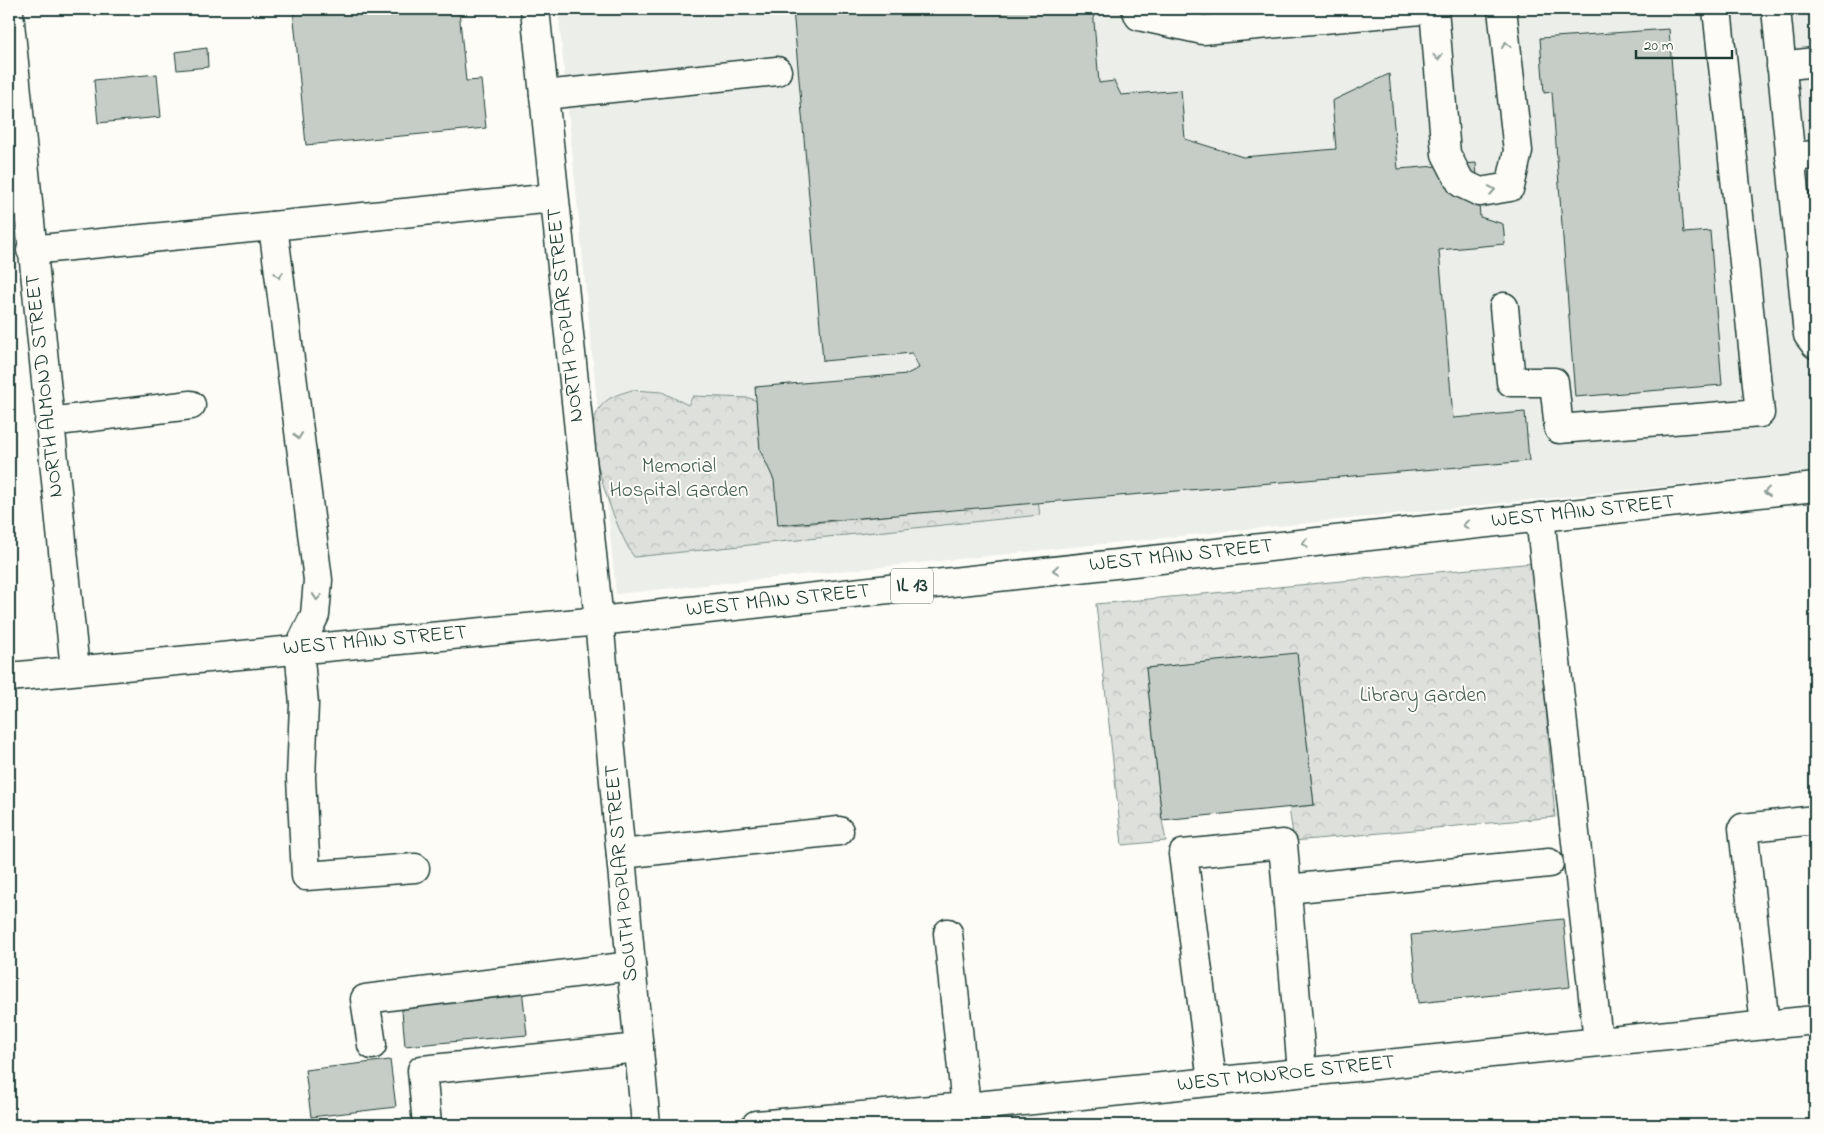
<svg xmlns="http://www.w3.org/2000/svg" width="1824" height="1134" font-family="'Indie Flower',sans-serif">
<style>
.built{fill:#eceee9}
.park{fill:url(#park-crowns);stroke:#7e8e88}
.building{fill:#c6cdc7;stroke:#1f3d34}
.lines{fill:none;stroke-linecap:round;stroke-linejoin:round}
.minor-casing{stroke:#1f3d34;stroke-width:31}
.highway-casing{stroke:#1f3d34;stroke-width:31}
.minor{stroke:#fdfcf7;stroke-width:28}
.highway{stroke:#fdfcf7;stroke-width:28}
.oneway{stroke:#8e9c96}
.labels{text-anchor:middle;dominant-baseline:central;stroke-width:4;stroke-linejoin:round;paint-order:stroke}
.shield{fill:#fdfcf7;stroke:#62766e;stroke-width:1}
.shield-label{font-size:20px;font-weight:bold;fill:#1f3d34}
.street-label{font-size:21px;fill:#1f3d34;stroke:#fdfcf7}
.park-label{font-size:21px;fill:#455e55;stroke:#fdfcf7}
</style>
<defs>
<pattern id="park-crowns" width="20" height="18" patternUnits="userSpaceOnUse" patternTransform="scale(1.25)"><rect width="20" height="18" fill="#dde0db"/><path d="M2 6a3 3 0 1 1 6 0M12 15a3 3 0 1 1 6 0" fill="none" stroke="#bdc1bd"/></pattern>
</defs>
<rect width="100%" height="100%" fill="#fdfcf7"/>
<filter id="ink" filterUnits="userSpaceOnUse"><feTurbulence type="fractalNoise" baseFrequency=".02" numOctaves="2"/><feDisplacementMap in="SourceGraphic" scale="10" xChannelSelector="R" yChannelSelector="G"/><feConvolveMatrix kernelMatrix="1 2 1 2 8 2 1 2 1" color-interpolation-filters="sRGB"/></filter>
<g filter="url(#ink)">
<!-- built -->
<path class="built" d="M558,9H1815V471L616,594Z"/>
<!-- park -->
<g class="park">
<path d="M632,390L662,392L688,405L693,396L749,398L757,401L762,455L777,456L783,526L1038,501L1040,515L634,557C617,533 583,442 596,415C603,398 616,395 632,390Z"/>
<path d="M1534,563L1555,817L1294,841L1289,808L1314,805L1297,654L1146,668L1162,820L1166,841L1122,845L1096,604Z"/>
</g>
<!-- building -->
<g class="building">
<path d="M293,9H467L459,10L466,81L481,80L486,128L306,145Z"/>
<path d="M793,9H1093L1099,83L1114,81L1121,95L1181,90L1185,139L1243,157L1336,149L1332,101L1389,74L1398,169L1476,163L1480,217L1503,224L1505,244L1439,250L1453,418L1525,412L1529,461L778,525L774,480L760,450L755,387L907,374L919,368L912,353L823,361Z"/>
<path d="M1669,29L1684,233L1710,231L1722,385L1575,397L1552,92L1544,93L1540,38Z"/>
<path d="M207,48L208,67L177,70L175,52Z"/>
<path d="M157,74L161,117L98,123L94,80Z"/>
<path d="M1297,653L1314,805L1162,820L1146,668Z"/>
<path d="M1563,919L1570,987L1418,1003L1411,935Z"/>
<path d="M522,988L527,1035L405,1046L401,999Z"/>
<path d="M390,1060L396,1107L311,1117L305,1070Z"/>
</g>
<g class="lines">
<defs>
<g id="minor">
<path d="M535,9L599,621L646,1125"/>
<path d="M1136,9L1139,16L1203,30L1432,9"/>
<path d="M1434,9L1446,154L1461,183L1480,192L1510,187L1518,151L1502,9"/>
<path d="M1776,9L1808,335L1815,344"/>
<path d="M9,13L75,670"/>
<path d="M1781,66L1815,62"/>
<path d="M544,95L777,71"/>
<path d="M1790,157L1815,155"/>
<path d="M273,226L318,580L315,615L299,648L304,704L301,778L306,876L415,868"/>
<path d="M31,250L554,198"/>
<path d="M1504,307L1511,382H1554L1559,429L1760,413L1717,9"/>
<path d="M49,422L191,405"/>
<path d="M1540,517L1598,1041"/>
<path d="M621,854L839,831"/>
<path d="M1287,889L1549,863"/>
<path d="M948,933L966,1107"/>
<path d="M1765,1025L1743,828L1815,820"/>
<path d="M372,1045L365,999L631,966"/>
<path d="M1212,1081L1183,854L1283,844L1302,1072"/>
<path d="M427,1125L422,1070L639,1048"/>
<path d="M756,1125L966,1107L1815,1020"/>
</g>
<path id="highway" d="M9,677L599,621L1815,487"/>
</defs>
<!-- minor casing -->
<use href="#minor" class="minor-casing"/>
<!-- highway casing -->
<use href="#highway" class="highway-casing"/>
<!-- minor -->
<use href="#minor" class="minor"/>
<!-- highway -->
<use href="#highway" class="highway"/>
</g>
<!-- one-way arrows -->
<defs><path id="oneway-chevron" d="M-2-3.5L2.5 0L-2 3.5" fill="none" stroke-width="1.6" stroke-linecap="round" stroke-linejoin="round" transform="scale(1.25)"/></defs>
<g class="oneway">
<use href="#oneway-chevron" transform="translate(1506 45) rotate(-97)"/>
<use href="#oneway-chevron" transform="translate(1438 57) rotate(85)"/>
<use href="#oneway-chevron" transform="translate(1492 190) rotate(-9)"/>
<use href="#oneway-chevron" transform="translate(279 275) rotate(83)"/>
<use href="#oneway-chevron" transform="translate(298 436) rotate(83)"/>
<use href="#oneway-chevron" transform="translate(1767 492) rotate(174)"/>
<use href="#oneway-chevron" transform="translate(1466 525) rotate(174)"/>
<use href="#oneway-chevron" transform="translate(1305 543) rotate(174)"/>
<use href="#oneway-chevron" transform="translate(1056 570) rotate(174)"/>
<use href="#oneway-chevron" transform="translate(317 597) rotate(95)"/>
</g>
</g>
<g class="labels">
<!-- shield labels -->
<rect class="shield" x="891" y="568.5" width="42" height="35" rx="4"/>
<g class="shield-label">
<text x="912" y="586">IL 13</text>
</g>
<!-- street labels -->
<g class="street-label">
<text transform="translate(566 315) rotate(-96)">NORTH POPLAR STREET</text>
<text transform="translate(45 386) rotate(-96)">NORTH ALMOND STREET</text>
<text transform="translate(1583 512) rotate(-6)">WEST MAIN STREET</text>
<text transform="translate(1181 556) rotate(-6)">WEST MAIN STREET</text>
<text transform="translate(778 601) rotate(-6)">WEST MAIN STREET</text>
<text transform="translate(375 641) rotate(-5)">WEST MAIN STREET</text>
<text transform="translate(622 873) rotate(-95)">SOUTH POPLAR STREET</text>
<text transform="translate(1286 1074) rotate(-6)">WEST MONROE STREET</text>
</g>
<!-- park labels -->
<g class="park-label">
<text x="679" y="467">Memorial<tspan x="679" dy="24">Hospital Garden</tspan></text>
<text x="1423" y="696">Library Garden</text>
</g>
</g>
<!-- margin -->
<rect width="1824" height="1134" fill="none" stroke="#fdfcf7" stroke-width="30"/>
<rect x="15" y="15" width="1794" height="1104" fill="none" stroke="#1f3d34" stroke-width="2" filter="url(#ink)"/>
<!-- scale -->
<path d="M1636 50v8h96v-8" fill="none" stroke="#1f3d34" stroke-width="2.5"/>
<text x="1644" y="50" font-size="15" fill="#1f3d34" stroke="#fdfcf7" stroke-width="4" paint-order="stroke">20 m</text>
</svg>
